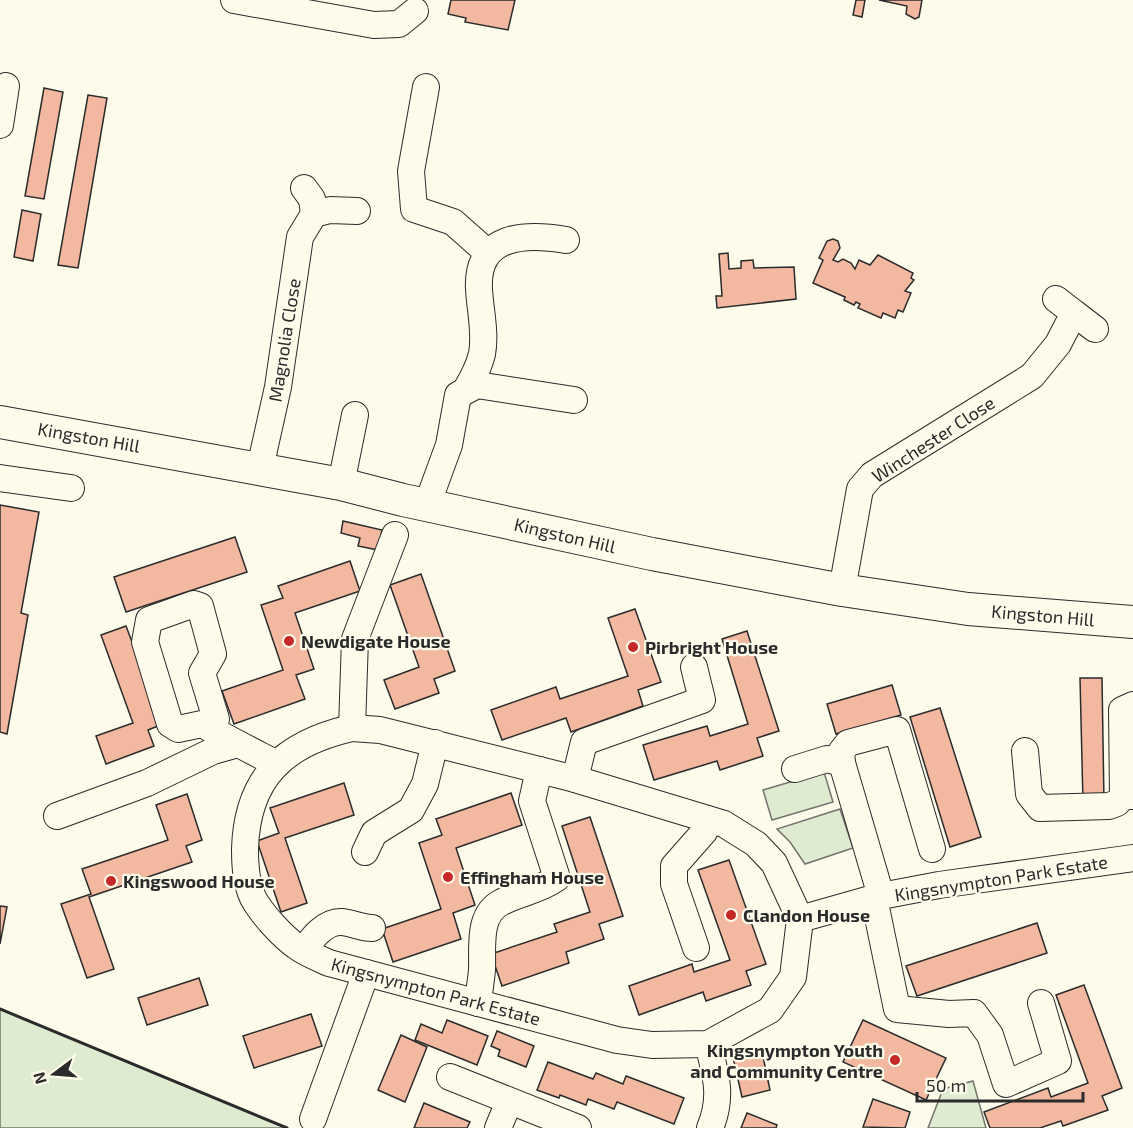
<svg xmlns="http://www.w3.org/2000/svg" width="1133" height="1128" font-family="'Exo 2',sans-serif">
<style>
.green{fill:#deebd1;stroke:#74746e;stroke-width:1.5}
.building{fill:#f2b8a0;stroke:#2b2b2b;stroke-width:1.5}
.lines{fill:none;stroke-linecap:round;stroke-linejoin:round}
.minor-casing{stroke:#2b2b2b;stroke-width:28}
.major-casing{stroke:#2b2b2b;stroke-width:34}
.minor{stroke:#fdfbea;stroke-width:26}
.major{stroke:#fdfbea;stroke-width:32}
.wall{stroke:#2b2b2b;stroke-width:3}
.poi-dot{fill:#c62828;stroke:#fdfbea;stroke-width:2}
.labels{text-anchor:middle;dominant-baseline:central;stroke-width:4.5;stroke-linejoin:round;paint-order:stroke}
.street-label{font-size:18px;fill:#2b2b2b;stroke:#fdfbea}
.poi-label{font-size:18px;font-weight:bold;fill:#2b2b2b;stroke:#fdfbea;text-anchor:start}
</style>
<rect width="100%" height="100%" fill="#fdfbea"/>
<!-- green -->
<g class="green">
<path d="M824,772L833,802L772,820L763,790Z"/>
<path d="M840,809L853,848L805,864L790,842L777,829Z"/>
<path d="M0,1009L287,1128H0Z"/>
<path d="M973,1081L986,1128H928L943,1089Z"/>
</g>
<!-- building -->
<g class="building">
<path d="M451,0H515L508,30L465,22L466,18L448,14Z"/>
<path d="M856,0H865L862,17L853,15Z"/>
<path d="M879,0H922L919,17L915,19L906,14L907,6Z"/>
<path d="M44,88L63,92L44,199L25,196Z"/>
<path d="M88,95L107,98L78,268L58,265Z"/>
<path d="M22,210L41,214L33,261L14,257Z"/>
<path d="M833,239L838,241L840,248L833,260L838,262L843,259L851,263L855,269L859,260L870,265L878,255L913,273L911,278L914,280L905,291L911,293L903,312L898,310L895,318L883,313L881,318L858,308L860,304L856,302L854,305L844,300L845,297L813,283L823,260L819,258L827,241Z"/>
<path d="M728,253L729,269L741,268V261L753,260L754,268L794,267L796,299L717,308L716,296H722L719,254Z"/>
<path d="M0,505L39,512L21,613L28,615L7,734L0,732Z"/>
<path d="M343,521L382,530L378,550L358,546L360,538L341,533Z"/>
<path d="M235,537L247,572L126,612L114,577Z"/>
<path d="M350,561L360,591L295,613L314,669L296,675L305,699L234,724L222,691L283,670L261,605L283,598L278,586Z"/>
<path d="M421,574L455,671L434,679L439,693L395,709L384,680L419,667L390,585Z"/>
<path d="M635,609L661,682L638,690L643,706L571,732L566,718L502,740L491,710L556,687L560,699L628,676L608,618Z"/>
<path d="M126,626L163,724L148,730L154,746L106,764L96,736L133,723L101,635Z"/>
<path d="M747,631L779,731L757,738L763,756L720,770L717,761L654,780L643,745L707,726L710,736L748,724L722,639Z"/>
<path d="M1080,678H1102L1104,803H1083Z"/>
<path d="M892,685L901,715L836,734L827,704Z"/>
<path d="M940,708L981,837L950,847L910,717Z"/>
<path d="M344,783L354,815L285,838L307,903L281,912L257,841L279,833L270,808Z"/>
<path d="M511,793L522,825L456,848L475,905L453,913L461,939L393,962L382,929L441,909L419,843L442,835L436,819Z"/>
<path d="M187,794L202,840L186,846L192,862L89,897L114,969L87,978L61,904L91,894L82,869L168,840L156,805Z"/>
<path d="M590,817L623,916L599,924L604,939L566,952L569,963L502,986L491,954L557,932L554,924L590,912L562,826Z"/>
<path d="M729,860L766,964L746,971L751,985L706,1001L703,992L639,1015L629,986L692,964L694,972L730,960L698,870Z"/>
<path d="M0,906L7,907L0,944Z"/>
<path d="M1037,923L1047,953L917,996L906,966Z"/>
<path d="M199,978L208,1005L147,1025L138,998Z"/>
<path d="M1084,985L1122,1088L1102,1096L1108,1110L1063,1126L1061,1121L1040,1128H990L984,1112L1048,1088L1051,1097L1088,1083L1056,995Z"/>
<path d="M311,1014L322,1046L254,1068L243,1036Z"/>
<path d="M447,1020L488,1036L477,1065L415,1040L421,1024L442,1033Z"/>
<path d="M863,1020L946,1058L926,1100L843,1062Z"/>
<path d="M497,1031L534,1046L526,1067L498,1056L500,1050L491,1046Z"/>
<path d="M401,1035L427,1047L405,1102L378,1090Z"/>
<path d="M761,1047L770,1090L742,1097L732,1053Z"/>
<path d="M548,1062L593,1079L596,1073L623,1084L626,1076L684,1098L674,1124L617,1102L614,1109L588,1099L586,1105L560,1095L559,1098L537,1090Z"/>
<path d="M873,1099L910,1112L905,1128L863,1127Z"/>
<path d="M424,1103L470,1122L467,1128H414Z"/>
<path d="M747,1113L777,1125L776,1128H741Z"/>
</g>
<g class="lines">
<defs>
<g id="minor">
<path d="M234,0L374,25L399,24L415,11"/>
<path d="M426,87L411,171L414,209L453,222L488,253"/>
<path d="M0,125L6,86"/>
<path d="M304,188L312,199L314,214"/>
<path d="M1074,313L1095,329"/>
<path d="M467,388C473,378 479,366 482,354C486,332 480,310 479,289C476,234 526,233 566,240"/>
<path d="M260,468L278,387L300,237L314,214L330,210L357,211"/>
<path d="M0,478L71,488"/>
<path d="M341,484L355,415"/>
<path d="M427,505L449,445L458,395L477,385L574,400"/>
<path d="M842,590L860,489L872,475L1032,376L1058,344L1074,313L1056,299"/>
<path d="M1133,705L1122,710L1123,796H1133"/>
<path d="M352,728L380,730L575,779L724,824L756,844L774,863L800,919L793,977L770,1010L708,1044L652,1045L617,1040L329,963C318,958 305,953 296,946C282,936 265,917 256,903C246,888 245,866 245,849C247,778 284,743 352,728Z"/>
<path d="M352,728L355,639L395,535"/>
<path d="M213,730L216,719L202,673L213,654L200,606L194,604L149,620L145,642L170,724L178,729L202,724C226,738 252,751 277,764"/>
<path d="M1025,751L1029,794L1040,808L1109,806L1117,803L1123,796"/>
<path d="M795,769L827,759L842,763"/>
<path d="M575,779L584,742L702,700L694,667"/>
<path d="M57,816L147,783L213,751L238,744"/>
<path d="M365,852L374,833L411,810L425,784L435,743"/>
<path d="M881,896L842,763L841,752L848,743L897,730L932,849"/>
<path d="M874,898L897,1009L949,1014L974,1013L990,1035L1006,1084L1058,1061L1041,1003"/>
<path d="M800,919L881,896L939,885L1133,858"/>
<path d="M696,948L674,884V866L704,832L707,819"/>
<path d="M304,950C312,938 325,921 342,922C353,923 361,928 372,928"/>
<path d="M478,1003C479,992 481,981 482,970C483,948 477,914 502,902C521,892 539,891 557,878L532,801L539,770"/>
<path d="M708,1044C716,1075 723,1097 710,1128"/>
<path d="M450,1077L578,1128"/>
<path d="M313,1119L366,973"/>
<path d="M498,1128L509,1102"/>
</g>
<path id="major" d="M0,422L341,484L403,500L652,554L842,590L968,609L1133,622"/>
</defs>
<!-- minor casing -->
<use href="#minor" class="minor-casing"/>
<!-- major casing -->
<use href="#major" class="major-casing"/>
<!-- minor -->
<use href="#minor" class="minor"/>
<!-- major -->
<use href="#major" class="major"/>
<!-- wall -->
<path class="wall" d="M0,1009L287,1128"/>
</g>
<!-- markers -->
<g class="poi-dot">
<circle cx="289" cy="641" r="6"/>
<circle cx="633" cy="647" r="6"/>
<circle cx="448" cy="877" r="6"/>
<circle cx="111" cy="881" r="6"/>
<circle cx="731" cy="915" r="6"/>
<circle cx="895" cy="1060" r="6"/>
</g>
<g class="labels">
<!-- street labels -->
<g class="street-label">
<text transform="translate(284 340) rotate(-81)">Magnolia Close</text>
<text transform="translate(89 437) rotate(10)">Kingston Hill</text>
<text transform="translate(933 439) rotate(-33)">Winchester Close</text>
<text transform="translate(565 535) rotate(13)">Kingston Hill</text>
<text transform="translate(1043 615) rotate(5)">Kingston Hill</text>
<text transform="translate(1001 878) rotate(-9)">Kingsnympton Park Estate</text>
<text transform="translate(436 991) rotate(15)">Kingsnympton Park Estate</text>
</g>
<!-- poi labels -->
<g class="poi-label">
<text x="301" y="641">Newdigate House</text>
<text x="645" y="647">Pirbright House</text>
<text x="460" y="877">Effingham House</text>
<text x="123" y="881">Kingswood House</text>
<text x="743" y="915">Clandon House</text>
<text x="883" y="1050" text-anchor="end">Kingsnympton Youth<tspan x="883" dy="21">and Community Centre</tspan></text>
</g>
</g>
<!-- north arrow -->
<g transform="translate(54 1074) rotate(254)" stroke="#fdfbea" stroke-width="4.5" paint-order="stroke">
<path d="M0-4.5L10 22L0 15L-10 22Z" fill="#2b2b2b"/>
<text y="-9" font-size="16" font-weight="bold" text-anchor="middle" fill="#2b2b2b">N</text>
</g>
<!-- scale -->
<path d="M917 1092v9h166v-9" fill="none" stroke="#2b2b2b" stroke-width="3"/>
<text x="926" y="1092" font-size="18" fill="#2b2b2b" stroke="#fdfbea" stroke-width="4.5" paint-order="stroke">50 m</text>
</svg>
